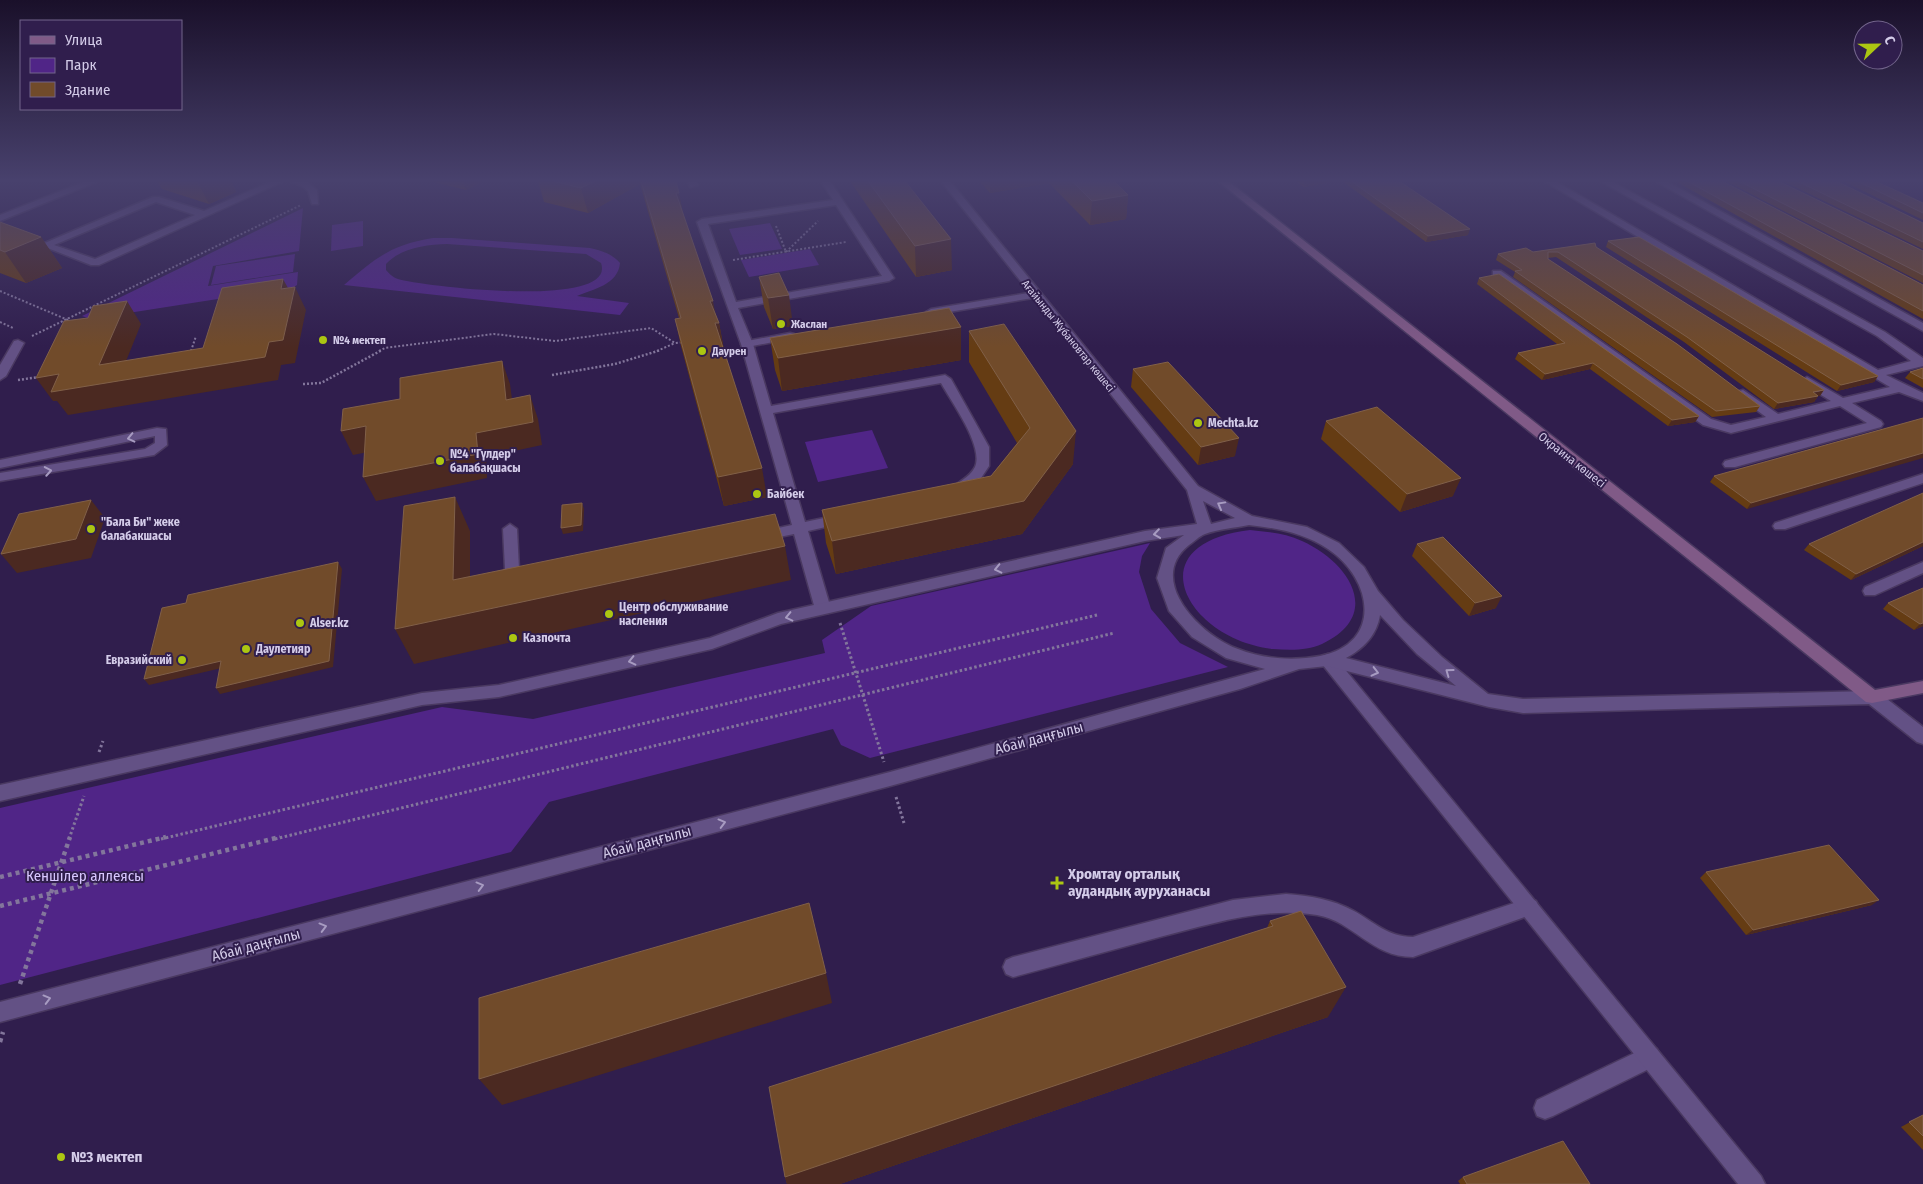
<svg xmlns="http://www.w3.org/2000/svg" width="1923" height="1184" font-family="'Fira Sans Condensed',sans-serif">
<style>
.green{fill:#502587;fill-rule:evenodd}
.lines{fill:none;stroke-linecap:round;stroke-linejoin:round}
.service-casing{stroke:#4a3961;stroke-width:3}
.minor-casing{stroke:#4a3961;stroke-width:3}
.tertiary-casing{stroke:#4a3961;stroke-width:3}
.secondary-casing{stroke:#4a3961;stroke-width:3}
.path-far3{stroke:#83769c;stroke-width:2;stroke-dasharray:2 2;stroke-linecap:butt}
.path-far2{stroke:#83769c;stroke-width:2.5;stroke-dasharray:2 2;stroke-linecap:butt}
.path-far1{stroke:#83769c;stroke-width:3;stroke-dasharray:2.5 2.5;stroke-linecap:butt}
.path{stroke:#83769c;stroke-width:4.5;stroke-dasharray:4 4;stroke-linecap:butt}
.service{fill:#635185;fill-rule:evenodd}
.minor{fill:#635185;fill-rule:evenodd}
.tertiary{fill:#635185;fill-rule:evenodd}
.secondary{fill:#805a87;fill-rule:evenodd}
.wall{fill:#653c13}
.shaded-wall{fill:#4b2921}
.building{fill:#714b2a;stroke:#816048}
.oneway{stroke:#a79bc1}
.poi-dot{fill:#acc612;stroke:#301e4d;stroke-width:2}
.labels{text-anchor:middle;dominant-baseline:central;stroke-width:4;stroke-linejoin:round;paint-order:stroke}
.far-poi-label{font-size:11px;font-weight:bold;fill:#d4cce9;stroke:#301e4d;text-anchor:start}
.far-street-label{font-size:11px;fill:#d4cce9;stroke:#301e4d}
.poi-label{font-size:12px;font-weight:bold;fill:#d4cce9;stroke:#301e4d;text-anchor:start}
.street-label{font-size:12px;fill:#d4cce9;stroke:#301e4d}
.near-street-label{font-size:15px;fill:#d4cce9;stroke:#301e4d}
.near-poi-label{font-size:15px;font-weight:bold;fill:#d4cce9;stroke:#301e4d;text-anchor:start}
.near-park-label{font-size:15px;fill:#d8c7ff;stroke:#301e4d}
</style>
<rect width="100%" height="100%" fill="#301e4d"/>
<!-- green -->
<g class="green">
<path d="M303,208L299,251L213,266L208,286L298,272L297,285L294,287L90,319L82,316Z"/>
<path d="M363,221V246L331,251L332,225Z"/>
<path d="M770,223L782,249L740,255L729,229Z"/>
<path d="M433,238H452L590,248C602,251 611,253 620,263C618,285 593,289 577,296L629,303L620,315L344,285C376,258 390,245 433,238ZM447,244L586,254L601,263C618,310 421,286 398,279C392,277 389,273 386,270V264C402,247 426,245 447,244Z"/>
<path d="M810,249L819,265L749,277L741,260Z"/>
<path d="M295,254L293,272L211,285L216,266Z"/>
<path d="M872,430L888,468L818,482L805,442Z"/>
<path d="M1250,530C1267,532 1285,533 1302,541C1349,562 1384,615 1322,644C1307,651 1289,650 1273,649C1188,640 1133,544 1250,530Z"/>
<path d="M1150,543L1142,556L1139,572L1151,609L1180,643L1228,667L870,758L841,745L833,729L549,802L511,852L0,985V808L442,707L533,719L825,653L822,640L871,606Z"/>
</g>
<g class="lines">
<defs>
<g id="service">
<path d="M272,181H284L99,265H91L40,245L153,197H159L204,211ZM156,202L195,215L95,259L54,245Z"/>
<path d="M289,181L308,182L317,190L318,204H312L308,191L302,186Z"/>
<path d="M687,181H696L698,185L690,187Z"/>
<path d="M821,181H830L894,278L889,281L738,308L753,344L771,406L945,375L951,379L989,447V466L977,484L962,494H952L950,491C957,481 969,479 975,467C984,446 952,403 941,383L773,413L805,522L843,514L850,519L848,522L808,531L831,609L828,613H818L815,609L794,534L760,541L753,536L755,533L792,525L741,344L697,222L702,219L833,200ZM836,205L882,276L736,302L708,224Z"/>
<path d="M1544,181H1555L1878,370L1911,361L1877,336L1600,181H1611L1885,332L1923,358V366L1886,375L1923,393V401L1899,392L1852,403L1881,421L1883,424L1881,427L1735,467H1725L1723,464L1725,461L1867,423L1840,406L1731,433L1703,425L1493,275V271H1501L1711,419L1731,425L1766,417L1739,397L1737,394L1739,391L1743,390L1778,414L1831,401L1803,384L1801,381L1807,377L1843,398L1890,387Z"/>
<path d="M1655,181H1666L1923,323V331Z"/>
<path d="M157,428L166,429L167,445L154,455L0,481V473L145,449L155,443V436L0,468V460Z"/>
<path d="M1923,474V483L1785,529H1775L1773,526L1775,523Z"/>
<path d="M510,524L517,529L520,589L518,593H508L506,589L503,529Z"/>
<path d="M1923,562V573L1875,595H1865L1863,591L1865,587Z"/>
<path d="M1286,894C1310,896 1332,899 1354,911C1374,922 1388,937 1413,937L1529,898L1536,901L1539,907L1536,913L1413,957C1371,957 1353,921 1317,915C1263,906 1208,925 1156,938C1109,951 1061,964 1013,977L1006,974L1003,967L1006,960L1013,957L1233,900Z"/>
<path d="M1649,1046L1657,1049L1660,1057L1657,1065L1553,1116L1545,1119L1537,1116L1534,1108L1537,1100Z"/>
</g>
<g id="minor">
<path d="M1035,292L1039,293V297L931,315L926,312L931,309Z"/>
<path d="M790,333L794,334V338L747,347L741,344L747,341Z"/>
<path d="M18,340L24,343L6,376L0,380V365L14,341Z"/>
<path d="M1328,654L1334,656L1761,1176L1765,1184H1738L1322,664L1320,660L1322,656Z"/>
</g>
<g id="tertiary">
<path d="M86,181H99L0,221V215Z"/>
<path d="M941,181H950L1198,486L1252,516L1307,527L1339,543L1364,567L1378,591L1403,620L1442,657L1488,694L1523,699L1872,691L1878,692L1923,727V744L1917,742L1869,704L1523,713L1489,707L1327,666L1299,669L1240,689L890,786L0,1022V1002L890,772L1265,669L1226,658L1192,637L1169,611L1157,578L1166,548L1184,535L1145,541L781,624L712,649L499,697L422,705L0,801V785L422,693L499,685L710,638L778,613L1145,531L1197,524L1187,490ZM1203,501L1235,518L1211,524ZM1249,525C1277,528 1304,533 1328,549C1372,578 1384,643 1320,656C1293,661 1263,659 1238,649C1201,636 1145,580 1189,545C1194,542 1199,536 1205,534C1218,529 1235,528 1249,525ZM1380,615L1417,654L1456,686L1346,658C1363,649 1377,635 1380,615Z"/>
</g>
<path id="secondary" d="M1218,181H1228L1875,690L1923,681V693L1872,703L1866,702Z"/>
</defs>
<!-- service casing -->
<use href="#service" class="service-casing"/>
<!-- minor casing -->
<use href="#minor" class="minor-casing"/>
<!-- tertiary casing -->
<use href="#tertiary" class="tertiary-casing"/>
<!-- secondary casing -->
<use href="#secondary" class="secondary-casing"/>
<!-- path-far3 -->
<g class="path-far3">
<path d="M776,226L786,252L818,221"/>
<path d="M733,260L846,242"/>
<path d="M0,291L68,320"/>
<path d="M0,322L13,328"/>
<path d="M32,336L301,205"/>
<path d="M191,351L196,336"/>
<path d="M379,351L385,348L494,334L555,341L651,328L675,343L685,342"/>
<path d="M657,351L675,343"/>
</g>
<!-- path-far2 -->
<g class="path-far2">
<path d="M191,352L192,350"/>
<path d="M552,375L615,364L661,350"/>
<path d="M18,380L39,377"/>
<path d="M303,384L321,383L382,350"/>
</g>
<!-- path-far1 -->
<g class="path-far1">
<path d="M840,623L884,762"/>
<path d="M99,752L103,741"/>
<path d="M896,797L904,823"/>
<path d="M69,839L84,796"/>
<path d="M161,839L1097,615"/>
<path d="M275,839L1114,633"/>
</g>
<!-- path -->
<g class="path">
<path d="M0,877L166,837"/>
<path d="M0,906L280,837"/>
<path d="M20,984L70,837"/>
<path d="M0,1042L3,1032"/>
</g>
<!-- service -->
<use href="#service" class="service"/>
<!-- minor -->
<use href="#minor" class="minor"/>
<!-- tertiary -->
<use href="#tertiary" class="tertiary"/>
<!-- secondary -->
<use href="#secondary" class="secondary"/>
</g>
<!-- wall -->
<g class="wall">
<path d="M157,181H231L236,192L209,204L162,189Z"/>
<path d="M430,181H483L466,190Z"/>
<path d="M538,181H676L684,218L716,315L719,323L724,350L767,497L724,506L681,346L675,319L679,318L640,184L588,213L544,202Z"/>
<path d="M850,181H905L952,270L916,277Z"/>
<path d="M979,181H1114L1128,195L1126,219L1090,225L1049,183L990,193Z"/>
<path d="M1296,181H1336L1304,187Z"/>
<path d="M1342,181H1399L1468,235L1426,242Z"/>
<path d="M1675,181H1722L1923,285V319Z"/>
<path d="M1726,181H1778L1923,251V283Z"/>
<path d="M1783,181H1836L1923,223V249Z"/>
<path d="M1843,181H1875L1923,203V220Z"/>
<path d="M0,222L41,237L62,268L26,283L0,273Z"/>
<path d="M1608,241L1878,376L1874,382L1837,391L1606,247Z"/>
<path d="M1596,247L1820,396H1818L1814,402L1774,409L1684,342L1556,257L1548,258V259L1760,406L1756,412L1712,417L1513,277L1515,272L1496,260L1498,254L1533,252Z"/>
<path d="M759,277L793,326L773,329L764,307Z"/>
<path d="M1479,278L1699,416L1695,422L1668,426L1590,369L1542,380L1515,359L1518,353L1557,344L1477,284Z"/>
<path d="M961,327V360L782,391L775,370L770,338Z"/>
<path d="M969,331L1073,464L1022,534L836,574L826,543L822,510L991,476L1017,443L969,362Z"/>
<path d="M1923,368V388L1905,378L1910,372Z"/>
<path d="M1133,369L1235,456L1198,465L1131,387Z"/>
<path d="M1923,418L1747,509L1710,482L1714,476Z"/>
<path d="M1326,421L1453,496L1400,512L1321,439Z"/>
<path d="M1417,544L1496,608L1469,616L1412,556Z"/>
<path d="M1809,544L1923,546L1851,580L1804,550Z"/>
<path d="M1923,588V626L1914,630L1883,609L1888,603Z"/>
<path d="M1706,872L1872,905L1746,935L1700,878Z"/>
<path d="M1270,921L1328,1017L840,1184H787L785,1177L1267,928Z"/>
<path d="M1923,1115V1150L1901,1127Z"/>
<path d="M1463,1177L1590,1184H1460L1458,1181Z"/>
</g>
<!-- shaded-wall -->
<g class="shaded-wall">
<path d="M197,181H231L236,192L209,204Z"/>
<path d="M463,181H483L466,190Z"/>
<path d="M595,181H639L640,184L588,213L581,188Z"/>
<path d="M990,181H1049V183L990,193Z"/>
<path d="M1305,181H1336L1304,187Z"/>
<path d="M676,193H679L684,218Z"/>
<path d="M1128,195L1126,219L1090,225L1092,201Z"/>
<path d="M1470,229L1468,235L1426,242L1428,236Z"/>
<path d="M41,237L62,268L26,283L5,252Z"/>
<path d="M951,239L952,270L916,277L915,246Z"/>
<path d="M283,279L293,297L295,287L306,310L295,363L281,365L278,380L68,415L57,401H53L36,378L99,365L127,301L141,324L118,381L265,357Z"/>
<path d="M789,295L793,326L773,329L768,298Z"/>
<path d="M710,301H713L717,323H719L724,350H720Z"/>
<path d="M961,327V360L782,391L778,358Z"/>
<path d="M502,361L510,384L515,423L506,400Z"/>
<path d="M1593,363L1590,369L1542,380L1545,374Z"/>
<path d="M1878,376L1874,382L1837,391L1841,385Z"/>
<path d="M1824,390L1820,396H1818L1814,402L1774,409L1778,403Z"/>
<path d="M530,395L538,419L542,445L486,457L487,478L376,501L363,477L476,433Z"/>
<path d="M1699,416L1695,422L1668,426L1672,420Z"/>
<path d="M366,426L378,450L353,455L341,431Z"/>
<path d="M1076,431L1073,464L1022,534L836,574L832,541L1024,501Z"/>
<path d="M1239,438L1235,456L1198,465L1201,447Z"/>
<path d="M1923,453V458L1747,509L1751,503Z"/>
<path d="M762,468L767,497L724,506L718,477Z"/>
<path d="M1461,478L1453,496L1400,512L1407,494Z"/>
<path d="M455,497L470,531V613L785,546L791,580L414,664L395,629L453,580Z"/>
<path d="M91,500L105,518L91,558L17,573L1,554Z"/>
<path d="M582,503L584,509L583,531L563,534L561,528Z"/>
<path d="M1923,542V546L1851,580L1856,574Z"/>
<path d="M338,562L342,569L333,667L220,694L216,688Z"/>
<path d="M1502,596L1496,608L1469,616L1475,603Z"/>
<path d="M1923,623V626L1914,630L1920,624Z"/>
<path d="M221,661L226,667L149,685L144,679Z"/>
<path d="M1879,900L1872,905L1746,935L1753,930Z"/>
<path d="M826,973L832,1003L502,1105L479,1079Z"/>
<path d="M1346,987L1328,1017L840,1184H787L785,1177Z"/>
</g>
<!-- building -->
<g class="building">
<path d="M553,181H595L581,188Z"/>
<path d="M641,181H676L679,193H676L713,301H710L719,323H715L762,468L718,477L675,319L681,318Z"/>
<path d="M868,181H905L951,239L915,246Z"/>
<path d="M1072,181H1114L1128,195L1092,201Z"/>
<path d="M1351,181H1399L1470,229L1428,236Z"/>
<path d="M1687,181H1722L1923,285V311Z"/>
<path d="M1739,181H1778L1923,251V275Z"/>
<path d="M1797,181H1836L1923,223V242Z"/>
<path d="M1857,181H1875L1923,203V213Z"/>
<path d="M0,222L41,237L5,252L0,250Z"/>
<path d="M1639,237L1878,376L1841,385L1608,241Z"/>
<path d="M1595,243L1596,247L1824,390L1813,392L1818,396L1778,403L1687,337L1558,252H1548V259L1677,344L1760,406L1716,411L1515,271L1522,270L1498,254L1526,248L1533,252Z"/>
<path d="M779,273L789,295L768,298L759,277Z"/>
<path d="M1499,274L1699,416L1672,420L1593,363L1545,374L1518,353L1565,343L1479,278Z"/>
<path d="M283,279L281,289L295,287L283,340L269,342L265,357L51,392L59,374L36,378L64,321L88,318L93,306L127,301L99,365L203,348L222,288Z"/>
<path d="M949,308L961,327L778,358L770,338Z"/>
<path d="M1004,324L1076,431L1024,501L832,541L822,510L991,476L1030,428L969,331Z"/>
<path d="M502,361L506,400L530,395L533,422L476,433L478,454L363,477L366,426L341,431L343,409L400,399V378Z"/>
<path d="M1168,362L1239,438L1201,447L1133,369Z"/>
<path d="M1923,368V379L1910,372Z"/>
<path d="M1377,407L1461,478L1407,494L1326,421Z"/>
<path d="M1923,418V453L1751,503L1714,476Z"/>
<path d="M1923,493V542L1856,574L1809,544Z"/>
<path d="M455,497L453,580L775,514L785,546L395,629L404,506Z"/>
<path d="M91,500L76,539L1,554L19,514Z"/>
<path d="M582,503L581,525L561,528L562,505Z"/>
<path d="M1443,537L1502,596L1475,603L1417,544Z"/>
<path d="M338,562L329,661L216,688L221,661L144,679L162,608L186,603L188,595Z"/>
<path d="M1923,588V623L1920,624L1888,603Z"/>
<path d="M1829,845L1879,900L1753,930L1706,872Z"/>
<path d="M809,903L826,973L479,1079V998Z"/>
<path d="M1301,911L1346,987L785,1177L769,1087L1273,926L1270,921Z"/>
<path d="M1923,1115V1136L1909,1122Z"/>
<path d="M1563,1141L1590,1184H1467L1463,1177Z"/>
</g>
<!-- one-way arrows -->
<defs><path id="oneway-chevron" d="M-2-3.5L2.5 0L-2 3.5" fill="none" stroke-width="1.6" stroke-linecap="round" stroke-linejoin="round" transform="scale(1.25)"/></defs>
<g class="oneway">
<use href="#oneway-chevron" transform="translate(131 438) rotate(167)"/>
<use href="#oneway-chevron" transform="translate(48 471) rotate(-10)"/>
<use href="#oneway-chevron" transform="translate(1221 505) rotate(-151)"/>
<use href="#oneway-chevron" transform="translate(1157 534) rotate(172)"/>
<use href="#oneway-chevron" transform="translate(998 569) rotate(167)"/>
<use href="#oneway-chevron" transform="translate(789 617) rotate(167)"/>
<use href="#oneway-chevron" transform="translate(632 661) rotate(167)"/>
<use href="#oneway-chevron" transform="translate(1375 672) rotate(14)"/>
<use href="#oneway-chevron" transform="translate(1449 672) rotate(-144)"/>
<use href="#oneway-chevron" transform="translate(722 823) rotate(-15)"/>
<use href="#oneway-chevron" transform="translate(480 886) rotate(-15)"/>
<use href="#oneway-chevron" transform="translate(323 927) rotate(-15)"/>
<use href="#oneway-chevron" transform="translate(47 999) rotate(-15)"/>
</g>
<!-- sky -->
<linearGradient id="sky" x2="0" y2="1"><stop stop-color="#1a102a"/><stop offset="0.52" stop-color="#48416d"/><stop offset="1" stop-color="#48416d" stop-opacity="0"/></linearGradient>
<rect width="1923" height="347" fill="url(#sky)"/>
<!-- markers -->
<g class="poi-dot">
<circle cx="781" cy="324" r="5"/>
<circle cx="323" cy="340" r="5"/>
<circle cx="702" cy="351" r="5"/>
<circle cx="1198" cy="423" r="5"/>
<circle cx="440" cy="461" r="5"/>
<circle cx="757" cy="494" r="5"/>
<circle cx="91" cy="529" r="5"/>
<circle cx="609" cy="614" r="5"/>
<circle cx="300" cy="623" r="5"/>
<circle cx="513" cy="638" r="5"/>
<circle cx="246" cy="649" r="5"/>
<circle cx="182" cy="660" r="5"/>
<path d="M1054.5 875.5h5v5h5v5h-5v5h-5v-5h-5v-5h5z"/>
<circle cx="61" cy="1157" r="5"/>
</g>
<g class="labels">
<!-- far-poi labels -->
<g class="far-poi-label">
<text x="791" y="324">Жаслан</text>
<text x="333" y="340">№4 мектеп</text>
<text x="712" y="351">Даурен</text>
</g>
<!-- far-street labels -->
<g class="far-street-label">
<text transform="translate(1068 336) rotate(51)">Ағайынды Жұбановтар көшесі</text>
</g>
<!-- poi labels -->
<g class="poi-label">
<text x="1208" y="423">Mechta.kz</text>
<text x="450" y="454">№4 "Гүлдер"<tspan x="450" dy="14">балабақшасы</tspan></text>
<text x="767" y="494">Байбек</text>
<text x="101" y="522">"Бала Би" жеке<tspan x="101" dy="14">балабакшасы</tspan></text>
<text x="619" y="607">Центр обслуживание<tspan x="619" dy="14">насления</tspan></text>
<text x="310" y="623">Alser.kz</text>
<text x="523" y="638">Казпочта</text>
<text x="256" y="649">Даулетияр</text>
<text x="172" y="660" text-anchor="end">Евразийский</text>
</g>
<!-- street labels -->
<g class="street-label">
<text transform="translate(1572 460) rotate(38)">Окраина көшесі</text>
</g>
<!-- near-street labels -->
<g class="near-street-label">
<text transform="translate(1039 738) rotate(-15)">Абай даңғылы</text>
<text transform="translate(647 842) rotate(-15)">Абай даңғылы</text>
<text transform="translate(256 945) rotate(-15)">Абай даңғылы</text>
</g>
<!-- near-poi labels -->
<g class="near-poi-label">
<text x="1068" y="874">Хромтау орталық<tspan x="1068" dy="17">аудандық ауруханасы</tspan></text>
<text x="71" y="1157">№3 мектеп</text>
</g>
<!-- near-park labels -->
<g class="near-park-label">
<text x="85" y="876">Кеншілер аллеясы</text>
</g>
</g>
<!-- legend -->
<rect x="20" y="20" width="162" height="90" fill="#301e4d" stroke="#72648b"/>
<rect x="30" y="36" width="25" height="8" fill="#805a87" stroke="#72648b"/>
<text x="65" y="45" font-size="15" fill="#d4cce9">Улица</text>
<rect x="30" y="58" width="25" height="15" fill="#502587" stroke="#72648b"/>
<text x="65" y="70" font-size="15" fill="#d4cce9">Парк</text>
<rect x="30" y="82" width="25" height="15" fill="#714b2a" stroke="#72648b"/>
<text x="65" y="95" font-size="15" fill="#d4cce9">Здание</text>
<!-- north arrow -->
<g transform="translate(1878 45) rotate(68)"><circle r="24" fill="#301e4d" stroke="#72648b"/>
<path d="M0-4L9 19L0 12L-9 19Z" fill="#acc612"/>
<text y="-8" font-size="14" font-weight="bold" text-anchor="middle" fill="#d4cce9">С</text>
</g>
</svg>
